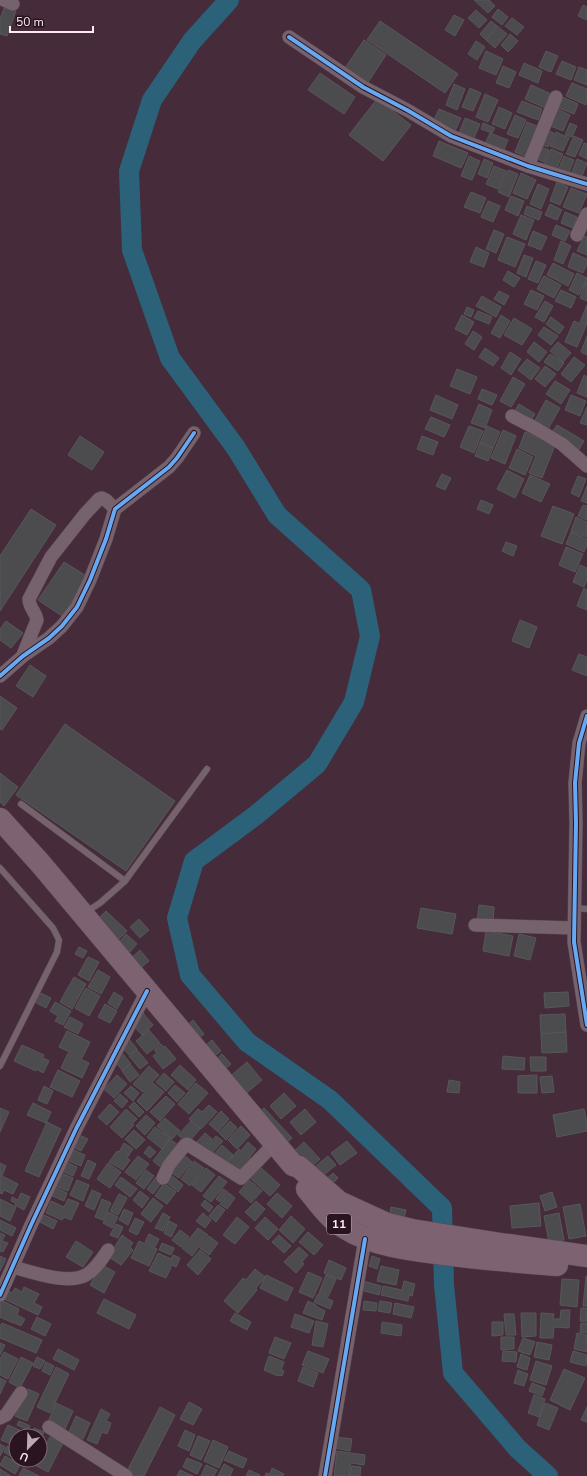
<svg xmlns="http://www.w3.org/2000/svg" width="587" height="1476" font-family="'Nunito Sans',sans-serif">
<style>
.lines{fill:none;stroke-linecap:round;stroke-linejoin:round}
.river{stroke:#2c6279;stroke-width:20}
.building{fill:#4c4b4e;stroke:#57575a}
.lane-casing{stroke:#5c4854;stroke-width:7}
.street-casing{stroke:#5c4854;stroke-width:14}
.highway-casing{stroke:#5c4854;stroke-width:23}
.lane{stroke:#76626c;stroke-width:6}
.street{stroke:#76626c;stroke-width:13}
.highway{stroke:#7d6372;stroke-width:22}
.cycleway-casing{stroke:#2a1420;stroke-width:6}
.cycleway{stroke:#66a8f1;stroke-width:4}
.labels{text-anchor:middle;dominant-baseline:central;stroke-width:3;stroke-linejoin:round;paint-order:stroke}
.shield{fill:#2a1420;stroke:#beaab4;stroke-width:1}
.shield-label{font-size:12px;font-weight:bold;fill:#fdeaf3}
</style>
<rect width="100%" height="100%" fill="#462c3b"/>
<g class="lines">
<!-- river -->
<path class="river" d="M229,0L192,41L152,100L129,171L132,250L170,358L236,448L277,515L361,590L370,636L354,702L317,764L256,815L194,861L177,918L190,975L247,1042L330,1100L442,1208L444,1285L453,1373L518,1449L548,1476"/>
</g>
<!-- building -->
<g class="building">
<path d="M474,0H489L495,6L488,13Z"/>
<path d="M583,5L587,7V20L578,16Z"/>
<path d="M4,8L16,11L7,36L0,34V19Z"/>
<path d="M498,9L508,17L502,25L492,17Z"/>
<path d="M476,10L487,20L479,28L468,18Z"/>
<path d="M454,15L464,20L455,36L445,30Z"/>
<path d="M512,18L524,27L517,35L505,26Z"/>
<path d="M380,21L458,74L445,93L367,40Z"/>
<path d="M491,21L497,26L486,40L480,34Z"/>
<path d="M497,26L507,34L495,48L486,40Z"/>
<path d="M510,34L518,41L508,52L501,45Z"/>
<path d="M364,40L386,55L367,84L345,68Z"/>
<path d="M476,41L485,47L477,60L468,54Z"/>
<path d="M486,51L503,59L496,75L479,68Z"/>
<path d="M546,51L558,56L551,72L539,67Z"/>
<path d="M562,61L576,67L571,80L556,74Z"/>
<path d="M524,63L542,71L538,83L519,75Z"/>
<path d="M503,66L516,72L509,88L496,83Z"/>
<path d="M579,67L587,70V85L574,80Z"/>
<path d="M320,73L355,97L344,114L308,90Z"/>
<path d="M572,83L587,89L586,105L566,96Z"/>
<path d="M454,84L465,89L457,110L446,105Z"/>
<path d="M531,85L551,94L545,108L525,99Z"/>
<path d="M470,88L481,93L473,111L462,107Z"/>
<path d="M485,94L498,100L488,122L476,117Z"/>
<path d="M558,95L578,104L574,114L554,106Z"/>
<path d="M377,99L411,125L383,161L349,135Z"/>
<path d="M522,101L542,109L538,120L517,112Z"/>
<path d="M499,107L512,113L505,129L492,124Z"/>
<path d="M553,107L570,115L563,131L546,124Z"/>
<path d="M439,109L461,118L455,131L433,122Z"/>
<path d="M515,115L526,120L518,138L507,134Z"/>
<path d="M465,118L480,124L472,142L458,136Z"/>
<path d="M527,122L542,128L530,158L515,152Z"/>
<path d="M483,123L495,128L492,133L481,129Z"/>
<path d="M570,123L577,126L572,137L565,135Z"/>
<path d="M544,129L554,133L548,147L538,143Z"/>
<path d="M556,132L569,138L563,151L550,146Z"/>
<path d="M490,133L508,140L502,154L484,146Z"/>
<path d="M574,136L583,140L575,157L566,154Z"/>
<path d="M439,141L468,153L461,168L433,156Z"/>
<path d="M584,143L587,144V159L579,155Z"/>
<path d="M538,146L549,150L544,162L533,157Z"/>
<path d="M551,149L563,154L555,172L543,167Z"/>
<path d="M469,156L480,161L472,180L461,176Z"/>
<path d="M564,156L574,160L567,177L557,173Z"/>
<path d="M484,159L493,163L487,178L478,174Z"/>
<path d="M577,159L587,163L581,179L571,175Z"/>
<path d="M494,166L506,171L498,189L486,184Z"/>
<path d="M508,170L518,174L509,197L498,192Z"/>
<path d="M521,173L536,180L527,199L513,193Z"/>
<path d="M557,182L568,187L560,205L550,201Z"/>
<path d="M538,184L549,189L541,209L530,204Z"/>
<path d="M571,188L587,194L579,213L563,207Z"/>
<path d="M471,192L486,198L480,213L464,207Z"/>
<path d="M511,196L524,201L518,216L505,210Z"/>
<path d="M488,201L500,206L493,222L481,217Z"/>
<path d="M550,204L562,210L557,220L545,215Z"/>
<path d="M527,206L542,212L539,220L524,214Z"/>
<path d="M565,212L577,217L573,228L561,223Z"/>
<path d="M521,215L534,220L526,240L513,234Z"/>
<path d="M556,225L570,231L565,241L552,235Z"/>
<path d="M494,230L504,234L496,253L486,249Z"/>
<path d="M533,231L547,237L541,250L528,245Z"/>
<path d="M584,236L587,237V255L577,251Z"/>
<path d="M507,237L525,244L515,267L498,260Z"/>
<path d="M561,241L571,246L563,264L554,260Z"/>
<path d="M476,247L489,253L484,267L470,262Z"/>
<path d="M573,253L587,259V264L583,273L568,267Z"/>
<path d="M524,255L533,258L526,277L517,273Z"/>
<path d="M536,261L546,265L538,283L528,279Z"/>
<path d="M553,263L574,274L568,286L547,275Z"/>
<path d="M508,271L520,278L514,287L503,280Z"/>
<path d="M577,273L587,278L579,295L569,290Z"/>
<path d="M544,276L561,285L554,298L537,289Z"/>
<path d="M586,281H587V301L580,298Z"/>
<path d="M531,290L544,296L537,310L524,304Z"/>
<path d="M561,290L576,297L571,308L555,301Z"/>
<path d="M499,291L509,296L504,305L494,299Z"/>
<path d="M482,296L501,307L496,317L476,306Z"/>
<path d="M545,301L553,306L544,322L535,317Z"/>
<path d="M587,305V325L580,322Z"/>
<path d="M467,307L474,310L471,317L464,314Z"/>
<path d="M478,311L492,317L489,324L474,318Z"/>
<path d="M462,315L474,322L467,335L455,329Z"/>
<path d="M501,315L510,321L500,338L491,333Z"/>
<path d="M551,317L564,327L559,334L546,324Z"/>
<path d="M514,318L532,329L522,345L504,335Z"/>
<path d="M574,321L586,326L577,347L565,342Z"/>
<path d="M544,327L558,336L551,345L538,335Z"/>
<path d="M473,331L482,337L474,350L465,344Z"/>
<path d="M587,336V355L581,352Z"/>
<path d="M534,342L547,352L539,362L527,352Z"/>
<path d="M558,342L571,353L563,362L550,351Z"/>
<path d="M485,348L499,358L493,366L479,357Z"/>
<path d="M510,352L521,359L511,375L501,368Z"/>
<path d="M550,354L564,363L558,371L544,362Z"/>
<path d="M574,357L585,365L571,382L561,374Z"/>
<path d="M527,359L540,368L531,380L518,370Z"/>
<path d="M545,366L556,374L545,387L535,379Z"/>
<path d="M457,369L477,377L470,394L450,386Z"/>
<path d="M584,375L587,377V397L577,393Z"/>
<path d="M513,377L525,384L511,407L500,401Z"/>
<path d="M555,381L570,390L561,404L546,394Z"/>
<path d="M482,389L497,395L492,405L478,399Z"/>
<path d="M436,395L458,405L452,419L430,410Z"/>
<path d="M571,395L586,401L580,416L565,410Z"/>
<path d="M546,400L560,408L547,431L533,424Z"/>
<path d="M479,404L492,410L485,428L471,423Z"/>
<path d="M519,404L535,414L530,422L514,412Z"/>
<path d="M587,407V425L580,423Z"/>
<path d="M431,417L450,425L444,437L425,429Z"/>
<path d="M557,425L584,441L578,451L551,434Z"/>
<path d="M469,426L483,431L474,453L460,447Z"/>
<path d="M487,426L500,432L493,448L480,443Z"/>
<path d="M503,430L516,436L505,464L491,458Z"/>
<path d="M525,432L555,445L542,478L529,473L536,456L519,448Z"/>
<path d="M80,436L104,452L92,470L68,455Z"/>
<path d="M422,436L438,442L433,455L417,449Z"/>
<path d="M480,443L493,448L488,461L475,456Z"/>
<path d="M517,449L533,457L525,475L509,468Z"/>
<path d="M507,470L524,479L515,498L497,489Z"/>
<path d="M442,474L451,478L445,490L436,486Z"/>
<path d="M530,475L550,484L541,502L522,493Z"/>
<path d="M578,476L586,479L579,497L571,493Z"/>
<path d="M587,486V503L581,501Z"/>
<path d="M481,500L493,505L489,514L477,509Z"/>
<path d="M583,505L587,506V520L578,516Z"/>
<path d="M553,506L574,514L562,544L541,536Z"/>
<path d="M31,509L56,525L0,611V556Z"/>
<path d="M576,517L587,522V537L571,531Z"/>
<path d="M571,532L587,539V545L584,552L566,544Z"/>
<path d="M506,542L517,546L513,556L502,551Z"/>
<path d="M566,547L583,554L575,572L559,565Z"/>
<path d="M64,562L88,577L62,616L38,600Z"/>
<path d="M580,565L587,568V580L584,587L573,582Z"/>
<path d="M584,588L587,590V610L577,606Z"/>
<path d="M520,620L537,627L529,648L512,641Z"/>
<path d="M6,621L23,633L11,648L0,640V629Z"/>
<path d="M579,654L587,657V676L572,670Z"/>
<path d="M30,665L46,676L33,697L16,686Z"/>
<path d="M0,696L17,708L2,730L0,729Z"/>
<path d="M65,724L175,801L126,871L16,795Z"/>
<path d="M0,773L18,787L4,806L0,802Z"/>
<path d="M479,905L494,907L493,923L477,922Z"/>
<path d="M421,908L456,914L452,934L417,928Z"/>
<path d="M106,911L127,931L118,940L97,920Z"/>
<path d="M139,919L149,930L140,938L130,927Z"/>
<path d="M486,931L513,936L509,956L483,951Z"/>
<path d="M126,934L137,944L127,955L117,945Z"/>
<path d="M519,934L536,938L530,960L514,956Z"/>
<path d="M79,947L87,951L83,958L75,954Z"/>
<path d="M140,950L149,961L138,970L129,960Z"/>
<path d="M88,957L99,962L89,981L78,975Z"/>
<path d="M98,970L110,977L101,994L88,987Z"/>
<path d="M74,977L86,984L72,1009L60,1002Z"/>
<path d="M86,988L100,996L89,1016L75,1008Z"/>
<path d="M114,992L123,998L117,1009L108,1003Z"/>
<path d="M568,992L569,1006L545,1008L544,993Z"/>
<path d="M41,993L51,998L46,1008L35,1002Z"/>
<path d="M55,1002L71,1011L63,1025L55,1021L58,1016L50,1011Z"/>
<path d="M105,1004L117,1011L110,1023L98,1017Z"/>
<path d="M143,1013L153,1025L142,1035L131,1023Z"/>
<path d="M565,1014L566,1032L541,1034L540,1015Z"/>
<path d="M70,1017L83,1024L78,1034L64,1027Z"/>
<path d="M193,1020L204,1034L196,1040L185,1027Z"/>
<path d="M149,1030L160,1043L147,1054L136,1041Z"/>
<path d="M67,1031L90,1042L82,1058L59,1047Z"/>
<path d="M566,1032L567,1052L542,1053L541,1034Z"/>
<path d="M129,1039L137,1049L129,1055L121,1046Z"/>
<path d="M212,1040L221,1051L209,1060L201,1049Z"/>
<path d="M161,1044L163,1047L165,1046L176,1059L163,1069L153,1056L157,1053L154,1050Z"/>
<path d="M22,1045L44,1055L36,1071L14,1061Z"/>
<path d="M137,1050L148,1063L140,1069L129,1056Z"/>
<path d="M68,1053L89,1063L82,1078L61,1068Z"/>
<path d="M122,1053L131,1064L122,1070L114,1060Z"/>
<path d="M222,1054L231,1064L220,1073L211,1064Z"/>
<path d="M503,1056L525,1058L524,1070L502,1069Z"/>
<path d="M530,1057H546V1071H531Z"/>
<path d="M44,1058L49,1061L43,1073L38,1070Z"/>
<path d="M247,1062L262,1080L242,1097L227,1079Z"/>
<path d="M130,1064L139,1075L130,1082L122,1071Z"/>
<path d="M180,1065L196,1080L188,1090L171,1075Z"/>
<path d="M149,1066L159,1075L143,1092L133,1084Z"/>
<path d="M58,1070L80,1081L72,1097L50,1087Z"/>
<path d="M164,1073L174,1082L166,1091L156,1082Z"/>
<path d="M117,1075L127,1084L114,1098L104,1089Z"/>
<path d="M537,1075V1093H518V1076Z"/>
<path d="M552,1076L554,1092L542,1093L540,1077Z"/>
<path d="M449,1080L460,1082L459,1093L447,1092Z"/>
<path d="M153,1083L164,1092L147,1111L137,1101Z"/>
<path d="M196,1083L208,1093L189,1114L178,1104Z"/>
<path d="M175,1085L185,1093L177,1102L168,1093Z"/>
<path d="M44,1086L53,1091L47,1104L38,1100Z"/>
<path d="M131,1086L139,1093L133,1101L124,1093Z"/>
<path d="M284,1093L296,1106L281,1119L270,1106Z"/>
<path d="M120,1094L128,1101L122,1108L114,1101Z"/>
<path d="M166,1096L175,1104L160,1121L150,1112Z"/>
<path d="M134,1102L144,1112L139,1117L129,1107Z"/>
<path d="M33,1103L51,1112L46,1123L27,1115Z"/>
<path d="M110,1104L119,1112L107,1125L98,1117Z"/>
<path d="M209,1105L217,1112L201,1129L189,1119L198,1109L202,1112Z"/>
<path d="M0,1108L9,1112L0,1132Z"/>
<path d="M264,1108L292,1138L283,1146L255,1116Z"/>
<path d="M126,1109L137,1119L132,1124L134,1125L122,1138L110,1127Z"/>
<path d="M305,1109L316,1122L301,1135L290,1122Z"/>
<path d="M584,1109L587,1123V1131L557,1137L553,1115Z"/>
<path d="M221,1111L229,1119L218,1132L209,1124Z"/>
<path d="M146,1115L155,1123L145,1135L136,1126Z"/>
<path d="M165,1118L180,1131L172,1139L157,1126Z"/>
<path d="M191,1121L200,1129L188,1143L178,1135Z"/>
<path d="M230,1121L237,1128L226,1140L219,1133Z"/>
<path d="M47,1122L61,1129L39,1177L25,1171Z"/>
<path d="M241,1126L250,1135L237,1149L228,1140Z"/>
<path d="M155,1127L170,1138L162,1149L147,1137Z"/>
<path d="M134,1130L145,1140L136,1149L125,1139Z"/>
<path d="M205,1133L212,1139L201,1151L194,1145Z"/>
<path d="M77,1134L88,1139L81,1151L71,1146Z"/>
<path d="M216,1136L223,1141L209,1156L203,1151Z"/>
<path d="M170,1139L181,1147L164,1170L153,1161Z"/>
<path d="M347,1141L357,1153L340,1165L331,1153Z"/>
<path d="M248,1142L256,1149L249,1158L254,1162L242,1177L226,1164L239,1149L241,1151Z"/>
<path d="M304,1142L320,1159L308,1170L292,1153Z"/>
<path d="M124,1143L133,1149L127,1158L130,1160L123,1170L109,1162L117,1151L119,1152Z"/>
<path d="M222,1145L233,1155L224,1165L213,1155Z"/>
<path d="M149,1146L156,1152L150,1158L144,1153Z"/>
<path d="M69,1148L85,1155L81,1166L64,1159Z"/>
<path d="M183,1154L192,1162L179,1178L169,1171Z"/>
<path d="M138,1156L149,1164L136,1180L125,1172Z"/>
<path d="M328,1156L336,1165L319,1179L311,1170Z"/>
<path d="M88,1160L96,1164L89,1179L81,1176Z"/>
<path d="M194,1161L204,1168L190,1186L181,1179Z"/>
<path d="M66,1162L77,1167L73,1176L62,1171Z"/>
<path d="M0,1163L6,1166L2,1176L18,1184L13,1194L4,1190L2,1194L0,1193Z"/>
<path d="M108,1163L121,1172L110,1188L97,1179Z"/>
<path d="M260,1167L280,1185L270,1196L250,1178Z"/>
<path d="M206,1168L215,1175L201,1192L192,1185Z"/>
<path d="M146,1170L154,1176L144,1189L136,1183Z"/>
<path d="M59,1172L73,1178L68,1191L53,1185Z"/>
<path d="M333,1173L338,1178L329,1187L324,1181Z"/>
<path d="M171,1175L183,1185L178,1192L166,1182Z"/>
<path d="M157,1176L163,1181L153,1194L147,1189Z"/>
<path d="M219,1176L227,1182L211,1202L203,1196Z"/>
<path d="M121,1177L137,1189L130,1197L115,1185Z"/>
<path d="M77,1180L89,1185L83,1201L70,1195Z"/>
<path d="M249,1180L262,1191L251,1203L239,1192Z"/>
<path d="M164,1183L176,1192L167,1204L155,1196Z"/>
<path d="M52,1186L67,1193L64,1201L48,1194Z"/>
<path d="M223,1189L228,1192L220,1202L216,1199Z"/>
<path d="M92,1190L101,1194L94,1210L85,1206Z"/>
<path d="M140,1191L149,1198L142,1208L133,1200Z"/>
<path d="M552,1192L557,1207L545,1211L540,1196Z"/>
<path d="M21,1193L30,1197L24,1210L15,1205L16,1203L11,1201L12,1197L18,1200Z"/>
<path d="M229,1193L235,1198L227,1209L220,1204Z"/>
<path d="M277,1193L292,1206L282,1218L267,1204Z"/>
<path d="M119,1194L127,1198L118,1215L110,1211Z"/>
<path d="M153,1198L163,1206L151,1222L141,1214Z"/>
<path d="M0,1199L16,1207L10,1221L0,1216Z"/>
<path d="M68,1199L79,1203L71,1220L64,1217L62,1220L46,1213L51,1201L64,1207Z"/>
<path d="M102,1199L111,1203L103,1220L95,1217Z"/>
<path d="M205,1200L213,1207L209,1212L201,1205Z"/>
<path d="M256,1201L265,1209L255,1221L245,1212Z"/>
<path d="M539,1203L541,1226L512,1228L510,1206Z"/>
<path d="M580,1204L586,1236L569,1239L563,1207Z"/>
<path d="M218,1205L225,1210L216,1222L209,1216Z"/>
<path d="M391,1207L406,1210L403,1222L389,1219Z"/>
<path d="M124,1209L133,1213L128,1225L119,1220Z"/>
<path d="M108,1212L118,1217L112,1228L103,1223Z"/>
<path d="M163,1213L170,1217L163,1231L155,1228Z"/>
<path d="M203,1213L211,1220L205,1228L196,1221Z"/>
<path d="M559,1213L564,1240L549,1242L544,1216Z"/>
<path d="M44,1215L57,1221L53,1229L40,1222Z"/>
<path d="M291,1216L305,1229L293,1243L279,1230Z"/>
<path d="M237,1217L249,1227L235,1244L223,1235Z"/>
<path d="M265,1217L278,1229L268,1240L255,1228Z"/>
<path d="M135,1218L144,1222L137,1235L129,1231Z"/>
<path d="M0,1220L16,1228L12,1236L0,1230Z"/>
<path d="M169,1221L177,1225L171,1237L164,1233Z"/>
<path d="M116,1224L123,1227L118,1238L110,1235Z"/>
<path d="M198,1228L208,1235L192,1256L182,1248Z"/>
<path d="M180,1230L189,1237L181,1247L172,1240Z"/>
<path d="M308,1232L323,1245L314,1255L299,1242Z"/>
<path d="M0,1233L5,1235L2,1241L8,1243L3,1252L0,1251Z"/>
<path d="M149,1234L159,1239L155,1247L145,1242Z"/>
<path d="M122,1235L133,1243L130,1247L133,1250L121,1265L109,1257L115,1249L114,1248Z"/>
<path d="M279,1235L291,1246L284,1253L272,1242Z"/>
<path d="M209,1236L218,1243L209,1255L200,1248Z"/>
<path d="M76,1241L93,1252L83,1267L66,1257Z"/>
<path d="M139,1241L157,1249L149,1266L131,1258Z"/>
<path d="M162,1243L174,1248L171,1255L159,1250Z"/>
<path d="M299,1247L308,1255L302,1262L304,1264L296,1273L284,1262Z"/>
<path d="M200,1250L211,1259L198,1275L187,1265Z"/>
<path d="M158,1253L171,1259L173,1255L180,1258L176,1267L172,1265L166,1278L149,1271Z"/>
<path d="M0,1256L6,1259L0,1271Z"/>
<path d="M372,1256L380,1259L377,1269L369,1266Z"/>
<path d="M329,1260L346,1268L341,1280L324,1273Z"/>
<path d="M102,1265L115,1272L104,1293L90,1285Z"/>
<path d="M381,1266L399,1270L396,1285L377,1281Z"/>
<path d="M255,1269L265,1277L256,1288L257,1290L238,1313L224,1301L243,1278L246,1280Z"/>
<path d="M308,1272L322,1278L313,1298L299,1292Z"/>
<path d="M266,1275L293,1288L287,1301L260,1288Z"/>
<path d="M326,1275L336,1279L328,1297L319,1293Z"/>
<path d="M586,1276H587V1296H584Z"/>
<path d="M562,1279L579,1280L577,1307L560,1305Z"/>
<path d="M363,1281L381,1286L379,1295L361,1290Z"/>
<path d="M404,1281L415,1284L412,1296L409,1295L408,1301L381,1295L383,1286L402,1290Z"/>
<path d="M24,1287L39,1294L34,1303L42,1307L38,1315L4,1299L8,1291L12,1293L15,1288L22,1292Z"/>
<path d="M318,1294L333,1301L330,1309L314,1302Z"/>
<path d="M584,1296H587V1306H583Z"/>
<path d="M104,1299L136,1315L129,1329L97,1313Z"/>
<path d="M1,1300L19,1309L17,1315L25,1319L21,1326L13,1322V1323L0,1317Z"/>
<path d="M308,1301L316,1305V1306L325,1311L322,1320L303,1313Z"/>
<path d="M364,1301L377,1303L376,1311L363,1310Z"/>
<path d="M380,1301L392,1303L390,1313L378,1311Z"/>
<path d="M395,1303L414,1307L411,1318L393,1314Z"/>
<path d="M581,1308H587V1322L580,1321Z"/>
<path d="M561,1310H570L569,1328L554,1327L553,1338H540L541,1313L554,1314L553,1319H560Z"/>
<path d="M235,1313L251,1322L247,1330L230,1321Z"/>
<path d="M521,1313H536V1336L522,1337Z"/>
<path d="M295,1314L314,1321L309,1333L291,1327Z"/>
<path d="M504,1314H514L516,1335H506Z"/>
<path d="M37,1317L51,1324L45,1336L31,1329Z"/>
<path d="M316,1321L328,1324L323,1347L312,1345Z"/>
<path d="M382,1322L402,1325L401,1336L381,1333Z"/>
<path d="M492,1322H503V1335L492,1336Z"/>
<path d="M2,1323L42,1340L36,1353L0,1338V1326Z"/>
<path d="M581,1323L587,1324V1333L580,1332Z"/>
<path d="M577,1333L587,1335V1352L574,1349Z"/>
<path d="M275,1337L291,1343L284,1359L269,1353Z"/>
<path d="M501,1337H514V1349L501,1350Z"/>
<path d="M523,1338L535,1342L530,1355L518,1351Z"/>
<path d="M537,1342L552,1345L549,1360L534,1357Z"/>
<path d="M0,1343L5,1345L0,1355Z"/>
<path d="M58,1349L79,1360L74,1370L53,1359Z"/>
<path d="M308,1351L329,1359L323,1373L302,1365Z"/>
<path d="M503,1351L517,1352L516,1362L502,1361Z"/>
<path d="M573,1351L587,1355L586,1366L570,1362Z"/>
<path d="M4,1352L18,1359L8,1379L0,1375V1359Z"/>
<path d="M521,1354L530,1358L527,1370L517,1367Z"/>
<path d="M269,1356L284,1362L281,1370L284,1371L282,1376L279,1375L278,1376L264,1370Z"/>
<path d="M21,1357L33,1363L20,1388L9,1382Z"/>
<path d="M37,1357L45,1361L40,1369L33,1366Z"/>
<path d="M536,1361L552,1366L546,1385L530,1380Z"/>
<path d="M46,1362L54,1366L50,1375L42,1371Z"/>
<path d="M56,1367L69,1374L50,1413L37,1407Z"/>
<path d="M303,1367L318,1373L313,1387L298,1381Z"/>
<path d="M564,1369L585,1378L570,1410L550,1400Z"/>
<path d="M518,1370L528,1374L524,1386L514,1383Z"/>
<path d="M0,1378L6,1381L0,1394Z"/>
<path d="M532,1383L545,1388L542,1396L529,1391Z"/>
<path d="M28,1389L39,1394L27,1421L15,1416Z"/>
<path d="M534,1395L545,1399L539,1417L528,1413Z"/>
<path d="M189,1402L202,1409L193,1425L180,1419Z"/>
<path d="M56,1403L73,1411L65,1429L48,1422Z"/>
<path d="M545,1403L558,1408L549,1430L537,1425Z"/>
<path d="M160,1407L175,1415L144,1476H131L126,1473Z"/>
<path d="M587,1407V1422L581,1420Z"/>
<path d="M101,1409L110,1414L106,1421L111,1423L107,1434L102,1432L97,1444L87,1440Z"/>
<path d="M76,1416L90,1423L83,1439L69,1432Z"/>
<path d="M19,1421L30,1426L28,1430L17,1425Z"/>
<path d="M8,1425L24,1432L22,1436H16V1446L1,1440Z"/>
<path d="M34,1428L44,1432L40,1441L45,1443L40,1453V1436H31Z"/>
<path d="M185,1430L195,1435L189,1451L178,1446Z"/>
<path d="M198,1436L210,1441L201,1460L190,1455Z"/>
<path d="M50,1437L63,1443L48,1472L35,1465L38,1460H40V1456Z"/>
<path d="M336,1437L352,1439L350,1451L335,1448Z"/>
<path d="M213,1440L228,1447L219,1468L204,1461Z"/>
<path d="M0,1444L5,1447L0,1456Z"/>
<path d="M7,1446L16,1452L12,1457L4,1452Z"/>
<path d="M229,1451L247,1459L243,1468L224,1460Z"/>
<path d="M337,1451L365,1455L364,1465L351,1463L349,1476H334Z"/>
<path d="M5,1456L20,1465L15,1474L0,1465Z"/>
<path d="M187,1458L202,1464L197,1474L183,1467Z"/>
<path d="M224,1464L233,1469L230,1476H218Z"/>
<path d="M206,1465L217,1470L214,1476H201Z"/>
<path d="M352,1466L361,1467L360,1476H350Z"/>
<path d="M23,1468L39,1476H19Z"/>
<path d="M272,1468L284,1474L283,1476H265L266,1473L270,1474Z"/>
<path d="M0,1469L11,1476H0Z"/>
<path d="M180,1470L193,1476H177Z"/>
<path d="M249,1470L260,1475V1476H246Z"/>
</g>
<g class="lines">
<defs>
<g id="lane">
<path d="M21,804L125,881"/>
<path d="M0,868L53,928L59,940L57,952L0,1066"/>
<path d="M575,908L587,909"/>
<path d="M86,912L100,903L125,881L207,769"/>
</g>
<g id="street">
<path d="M4,0L13,4"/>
<path d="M289,37L363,87L407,110L451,136L528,166L587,184"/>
<path d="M528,166L556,97"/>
<path d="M577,235L587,214"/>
<path d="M512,416L537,429L562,444L587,466"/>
<path d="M23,655L37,620C36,612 29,608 29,599L51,557L85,514L99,499L102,498L106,500L115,509"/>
<path d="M0,676L23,656L49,638L62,626L77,607L90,580L106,539L115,509L169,467L177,458L194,433"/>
<path d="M587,716L579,743L575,783L576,823L574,942L587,1025"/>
<path d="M475,925L574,928"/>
<path d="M163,1178L169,1165L185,1145L187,1144L241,1178L275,1143"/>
<path d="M13,1267C32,1272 67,1285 86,1275C96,1269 102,1259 108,1250"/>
<path d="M0,1295L31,1225L76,1129L147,991"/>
<path d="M0,1418L6,1415L21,1393"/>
<path d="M49,1427L126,1476"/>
<path d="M325,1476L365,1239"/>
</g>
<g id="highway">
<path d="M0,819L40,863L293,1165L299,1167L339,1202L387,1224L412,1230L501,1244L587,1256"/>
<path d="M307,1189C318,1202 329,1219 345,1228C373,1246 412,1250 444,1254C482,1259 519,1262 557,1265"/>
</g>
</defs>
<!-- lane casing -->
<use href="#lane" class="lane-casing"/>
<!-- street casing -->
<use href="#street" class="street-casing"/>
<!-- highway casing -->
<use href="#highway" class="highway-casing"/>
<!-- lane -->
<use href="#lane" class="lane"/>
<!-- street -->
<use href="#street" class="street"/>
<!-- highway -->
<use href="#highway" class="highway"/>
<defs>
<g id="cycleway">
<path d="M289,37L363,87L407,110L451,136L528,166L587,184"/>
<path d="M0,676L23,656L49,638L62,626L77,607L90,580L106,539L115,509L169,467L177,458L194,433"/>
<path d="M587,716L579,743L575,783L576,823L574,942L587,1025"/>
<path d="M0,1295L31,1225L76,1129L147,991"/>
<path d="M325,1476L365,1239"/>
</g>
</defs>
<!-- cycleway casing -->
<use href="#cycleway" class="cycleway-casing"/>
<!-- cycleway -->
<use href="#cycleway" class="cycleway"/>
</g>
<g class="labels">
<!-- shield labels -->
<rect class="shield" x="327" y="1214" width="24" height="20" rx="3"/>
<g class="shield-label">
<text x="339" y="1224">11</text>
</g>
</g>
<!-- north arrow -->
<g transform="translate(28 1448) rotate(203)"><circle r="19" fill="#2a1420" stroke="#7e6a74"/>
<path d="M0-3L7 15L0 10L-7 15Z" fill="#bda8b3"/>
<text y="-6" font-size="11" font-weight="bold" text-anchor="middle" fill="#fdeaf3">U</text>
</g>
<!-- scale -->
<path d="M10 26v6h83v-6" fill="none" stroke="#fdeaf3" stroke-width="2"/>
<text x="16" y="26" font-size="12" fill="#fdeaf3" stroke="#2a1420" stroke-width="3" paint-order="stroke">50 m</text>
</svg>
